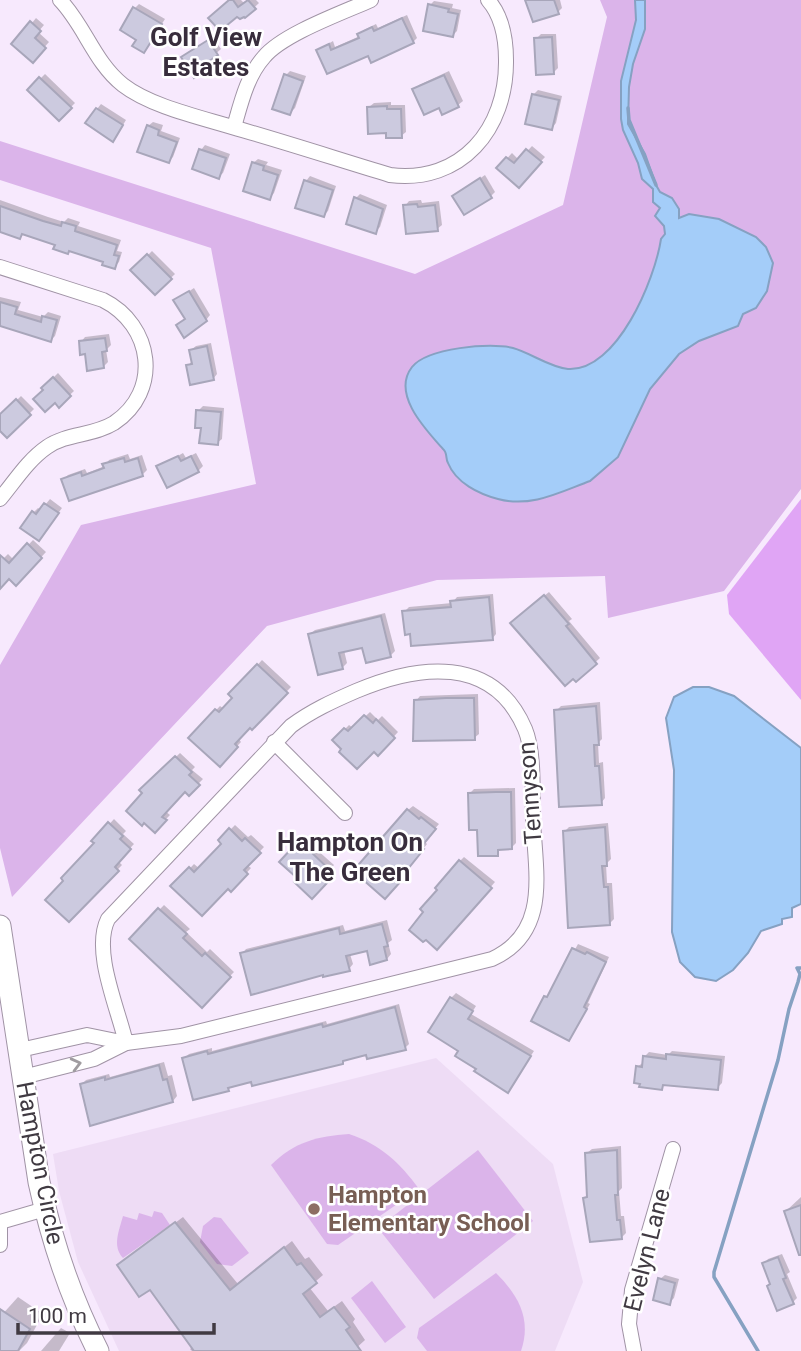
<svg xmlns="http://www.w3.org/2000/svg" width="801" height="1351" font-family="Roboto,sans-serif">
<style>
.built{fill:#eedcf5}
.green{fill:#dbb4ea}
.forest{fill:#e0a5f5}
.water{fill:#a4cdf9;stroke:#86a1c2;stroke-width:2}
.shadow{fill:#0003}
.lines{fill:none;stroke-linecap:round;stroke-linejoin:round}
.stream{stroke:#86a1c2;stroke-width:3.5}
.building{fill:#cccadf;stroke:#a8a6ba;stroke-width:2}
.street-casing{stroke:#a093a5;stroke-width:16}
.secondary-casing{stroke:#a093a5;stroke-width:23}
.street{stroke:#fff;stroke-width:14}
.secondary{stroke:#fff;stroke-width:21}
.oneway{stroke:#a09ca0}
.education-dot{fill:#8d6e63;stroke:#fff;stroke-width:2.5}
.labels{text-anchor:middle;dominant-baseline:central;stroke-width:5;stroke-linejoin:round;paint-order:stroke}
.street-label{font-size:24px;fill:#403a42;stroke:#fff}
.education-label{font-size:24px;font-weight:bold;fill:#785e54;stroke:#fff;text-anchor:start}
.neighbourhood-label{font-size:26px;font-weight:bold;fill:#382d3c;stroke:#fff}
</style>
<rect width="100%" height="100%" fill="#f7e9fd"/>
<!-- built -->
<path class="built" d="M436,1058L553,1164L583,1282L555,1351H119L78,1262L59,1191L53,1154Z"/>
<!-- green -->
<g class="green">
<path d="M600,0H801V489L724,591L608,618L605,576L437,580L267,626L12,897L0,848V665L81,525L256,484L211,248L0,180V141L415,274L563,205L607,17Z"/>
<path d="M349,1134C380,1144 400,1163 419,1189L338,1245L327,1244L271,1165C294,1142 318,1136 349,1134Z"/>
<path d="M478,1150L533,1221L434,1299L378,1228Z"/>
<path d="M154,1211L162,1213L170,1225L123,1258C112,1246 119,1231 123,1216L137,1220L139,1213L152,1217Z"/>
<path d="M214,1217L221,1218L249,1253L232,1266L217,1264L200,1242L203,1226Z"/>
<path d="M496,1273C518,1295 532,1319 521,1351H427L417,1338L419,1328Z"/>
<path d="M372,1281L406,1327L385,1343L351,1298Z"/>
</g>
<!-- forest -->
<path class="forest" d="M801,499V700L729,614L727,595Z"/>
<!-- water -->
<g class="water">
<path d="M635,0H645V29L633,64L629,87L628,124L645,154L656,185L660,192L672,198L679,209V218L689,214L719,219L756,237L766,247L773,263L767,291L756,308L743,314L738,326L699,341L679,354L650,389L618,457L590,481C560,492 531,508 498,499C479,494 456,483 448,463C445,458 448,453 443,449C426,430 391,394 412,367C427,348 491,342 513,348C531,353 549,367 568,369C617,372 655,279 661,239L665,234L664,226L655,216L660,208L653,202V189L642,179L638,163L623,130L621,119V81L636,20Z"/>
<path d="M693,687H709L734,696L801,748V904L792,908V917L782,919V924L761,931L748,953L733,970L716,981L695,977L680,962L672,932L674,770L666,718L674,697Z"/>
</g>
<!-- shadow -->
<g class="shadow">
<path d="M231,0H241L244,3L248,0H256L259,3L245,16Z"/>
<path d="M527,0H560L562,8L558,12Z"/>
<path d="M434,1L453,4L452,8L461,10L457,31L452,36L430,5Z"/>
<path d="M139,4L165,19L144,51L135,8Z"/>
<path d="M407,15L417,38L413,42L369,54L318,50L333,41L335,47L360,36L364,30L376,24L378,28Z"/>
<path d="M36,18L44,25L38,32L49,42L33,60L32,23Z"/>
<path d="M541,34H556L558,68L554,72L536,39Z"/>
<path d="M213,37L221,49L212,57L215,61L210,66L188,53Z"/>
<path d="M290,71L306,76L295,108L290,113L286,75Z"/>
<path d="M449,71L463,101L458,105H440L414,90L419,85Z"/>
<path d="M45,74L75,103L59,119L29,90Z"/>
<path d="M538,90L562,96L556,123L552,128L533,95Z"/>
<path d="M391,102V105H405L406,132L401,136L388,132L369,107L374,103Z"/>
<path d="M101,104L126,120L117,135L97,109Z"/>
<path d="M153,122L163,125L161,131L180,138L173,157L169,161L148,126Z"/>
<path d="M205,145L230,154L223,173L218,177L194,168L201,150Z"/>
<path d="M532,146L545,157L519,185L499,167L512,153L519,160Z"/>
<path d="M258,159L268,162L266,165L282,170L274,193L270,198L253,163Z"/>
<path d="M485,175L495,192L491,196H454Z"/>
<path d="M310,176L336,186L328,211L324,215L297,207L306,181Z"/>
<path d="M360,194L387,205L380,227L375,232L356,198Z"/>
<path d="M0,200L48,217L64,222L68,218L80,222L78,226L121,240L117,251L122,252L119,262L114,267L106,261L24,233L20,237L0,224Z"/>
<path d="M421,200L422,203L439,201L442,225L437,229L405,206L409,201Z"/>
<path d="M152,251L175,274L155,293L133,270Z"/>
<path d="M194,288L210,315L206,320L186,318L176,300Z"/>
<path d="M0,297L21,302L18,310L43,317L48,312L61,316L55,336L51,340L0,325Z"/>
<path d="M109,334L111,345L106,350L108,362L103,367L86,352L81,342L85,337Z"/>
<path d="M211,343L217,374L213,379L188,366L192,361L191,350L196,346Z"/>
<path d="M58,373L74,391L59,405L43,388Z"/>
<path d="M21,396L34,409L7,436L0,428V417Z"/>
<path d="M203,406L224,408L222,439L217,443L203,427L198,411Z"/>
<path d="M183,453L186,458L196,453L203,466L198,471L158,467Z"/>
<path d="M128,454L130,459L142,455L147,470L142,475L63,480L68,475L85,469L87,473L105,466L109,460Z"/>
<path d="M50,499L62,508L43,534L23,528L34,512L38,508L41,510Z"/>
<path d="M33,540L46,552L16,584L9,577L0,586V562L8,554L14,560Z"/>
<path d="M549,592L572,619L569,621L600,658L576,680L517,618Z"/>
<path d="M493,594L496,634L492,639L404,612L409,607L452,603L457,597Z"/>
<path d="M385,613L395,651L390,656L363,645L344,650L347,663L342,668L310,634L315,630Z"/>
<path d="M262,660L291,687L252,727L250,726L238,738L241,742L219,765L190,738L220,706L224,709L235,698L231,694Z"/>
<path d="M478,694L479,734L474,738L416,701L420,696Z"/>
<path d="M600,702L602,739L598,743L599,763L603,762L605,798L601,803L556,711L561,706Z"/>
<path d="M370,712L378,720L382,716L398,732L378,754L374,750L334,740L349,725L353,728Z"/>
<path d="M180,753L195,767L192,770L203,779L189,793L185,790L165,811L170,815L155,830L145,820V793L142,790Z"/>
<path d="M515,788L516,843L511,848H501L497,854L479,828L469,794L474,789Z"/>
<path d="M413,806L439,824L424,841L427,844L390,892L408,810Z"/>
<path d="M114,819L126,831L123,834L134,844L118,861L122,865L69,919L96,843L94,841Z"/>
<path d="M608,823L611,859L606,864L607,883H612L614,919L609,924L564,832L569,827Z"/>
<path d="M235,825L248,837L251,835L264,847L247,865L251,868L231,890L228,887L173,886L194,864L200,869L223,843L220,840Z"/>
<path d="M309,837L319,846L316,849L334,865L326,874L330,878L312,897L299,878L282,862L299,844L301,846Z"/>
<path d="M464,857L495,882L442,943L426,938L460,861Z"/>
<path d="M164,905L190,929L186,932L207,952L210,949L234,972L202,1005L131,939Z"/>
<path d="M387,920L392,940L388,943L391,954L387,959L368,949L350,954L353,964L349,969L242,954L246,949L343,925L345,931Z"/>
<path d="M578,944L609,957L588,1003L590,1004L569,1039L546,997L551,993Z"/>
<path d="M456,993L476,1006L471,1014L534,1051L508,1090L478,1068L460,1051L451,998Z"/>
<path d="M399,1004L409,1044L405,1048L367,1053L347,1058L343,1062L232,1085L228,1090L184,1058L189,1054L212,1048V1051L326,1021L327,1024Z"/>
<path d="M672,1051L725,1056L722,1083L717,1088L665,1084L661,1088L637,1067L644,1062V1057L649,1052L668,1055Z"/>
<path d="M164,1062L168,1076L172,1075L177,1096L173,1101L82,1084L86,1080L109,1074L110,1077Z"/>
<path d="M621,1146L622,1188L619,1191L621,1216H624L626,1233L621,1238L585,1198L589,1195L587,1153L592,1149Z"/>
<path d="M801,1197V1233L786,1211Z"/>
<path d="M183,1217L238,1284L292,1241L305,1259L309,1257L323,1275L309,1287L328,1311L342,1301L355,1319L353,1322L365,1340L353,1351H192L190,1349L193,1347L150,1288L119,1265Z"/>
<path d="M782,1254L790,1272L787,1274L797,1298L793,1302L772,1283L764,1264L768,1259Z"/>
<path d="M665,1275L679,1279L674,1298L669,1303L660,1279Z"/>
<path d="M18,1297L43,1314L27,1343L19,1351H0V1317Z"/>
<path d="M61,1328L70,1333L59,1351H41Z"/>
</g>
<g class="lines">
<!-- stream -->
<g class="stream">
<path d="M628,108L629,120L656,185"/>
<path d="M758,1351L714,1277V1272L778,1060L789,1009L798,982L800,974L797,968H801"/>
</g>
</g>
<!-- building -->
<g class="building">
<path d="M229,0H233L238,7L248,0L256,9L245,18L244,17L240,19L237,17L220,31L208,18Z"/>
<path d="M525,0H554L559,14L533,22Z"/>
<path d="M428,4L449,9L448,12L458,14L453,37L423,31Z"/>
<path d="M133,7L162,24L144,53L132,46L136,40L120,30Z"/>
<path d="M402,18L414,43L371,63L368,56L327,74L316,50L329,44L331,50L359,38L357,34L372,27L374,31Z"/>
<path d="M30,21L41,31L35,38L46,48L33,63L11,44Z"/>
<path d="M552,37L554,74L536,75L534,38Z"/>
<path d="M208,40L218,55L208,62L211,67L194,78L181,57Z"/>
<path d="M284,74L303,81L290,115L272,109Z"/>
<path d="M444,75L459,107L442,115L439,108L424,115L412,89Z"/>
<path d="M39,77L72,108L59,121L27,90Z"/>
<path d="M532,94L559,100L552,130L525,124Z"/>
<path d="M387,106V109H401L402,138H386V133L368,134L367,107Z"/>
<path d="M96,108L123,125L113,142L85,123Z"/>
<path d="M147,125L159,130L158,135L177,142L169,163L137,152Z"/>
<path d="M199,149L226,158L219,179L192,169Z"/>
<path d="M526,149L542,162L519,188L496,168L506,157L514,163Z"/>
<path d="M252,162L264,166L263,170L278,175L270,200L243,191Z"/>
<path d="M480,178L492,198L464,215L452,196Z"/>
<path d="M304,180L333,190L324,217L295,208Z"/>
<path d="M354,197L383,209L376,234L346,224Z"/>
<path d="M417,204L418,207L435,205L438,231L406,234L403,205Z"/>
<path d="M0,206L43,221L61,226L62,222L76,226L75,231L117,245L114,255L119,256L115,269L102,265L103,262L69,251L68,254L53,249L55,245L22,234L20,239L0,232Z"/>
<path d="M147,254L172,279L155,295L130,270Z"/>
<path d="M189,291L207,321L184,338L176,325L185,319L173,300Z"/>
<path d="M0,302L17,307L15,314L41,322L42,316L57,320L51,342L0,326Z"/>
<path d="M105,338L107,351L102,352L104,368L87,371L85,354L80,355L79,341Z"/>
<path d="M207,346L214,380L190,385L186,365L192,364L189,350Z"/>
<path d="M53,377L71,396L59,408L55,403L45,412L33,399L43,390L41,388Z"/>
<path d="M16,399L31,415L7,438L0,431V414Z"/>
<path d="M196,410L221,412L218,445L199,443L201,428H195Z"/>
<path d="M178,456L181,461L191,456L199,472L167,488L156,466Z"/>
<path d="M124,458L125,462L138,458L143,476L69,501L61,479L81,472L82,476L104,468L102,464Z"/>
<path d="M44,503L59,513L39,541L20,528L32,511L36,514Z"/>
<path d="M27,543L42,558L16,586L9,579L0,589V555L9,563Z"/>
<path d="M544,595L569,624L566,626L597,664L576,682L573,679L565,686L510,623Z"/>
<path d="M489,597L493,640L411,646L410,634L405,635L402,611L451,607L450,601Z"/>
<path d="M381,616L391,657L366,663L362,648L339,653L343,669L318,675L308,634Z"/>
<path d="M257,664L288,693L252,730L250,728L235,744L238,747L220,767L188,738L215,709L219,712L232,698L228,694Z"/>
<path d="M446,698H474L475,740L413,741L414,700Z"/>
<path d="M596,706L599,745H594L595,766H599L602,805L559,807L554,710Z"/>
<path d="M364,715L373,723L376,719L395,738L378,756L374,752L357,769L339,752L341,749L332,740L344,728L348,731Z"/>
<path d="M175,756L192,772L189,775L200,785L189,796L185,792L162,817L167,820L155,833L144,823L142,826L126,811L142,793L139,790Z"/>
<path d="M496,792H511L512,849L498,850V856H478L477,830H469L468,793Z"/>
<path d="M407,809L419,819L421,817L436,829L421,847L424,849L408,869L410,871L385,899L353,871Z"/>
<path d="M108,822L123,836L120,839L131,849L115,867L119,871L69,922L45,900L63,881L61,878L94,843L91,841Z"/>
<path d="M605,827L607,866H602L604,887H608L610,925L568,928L563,831Z"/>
<path d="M229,828L242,841L245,838L261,853L244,870L248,874L231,892L228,889L202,916L170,886L189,867L194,872L221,844L218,840Z"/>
<path d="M303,840L316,852L313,854L331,871L323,879L327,883L312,899L294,882L297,878L279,862L293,847L295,849Z"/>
<path d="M459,860L492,888L437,950L426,940L423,942L409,930L423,912L420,909L437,890L435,888Z"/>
<path d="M158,908L187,934L183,938L202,956L205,953L231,977L202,1008L129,939Z"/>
<path d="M382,924L388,946L384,947L387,960L370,965L367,951L346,956L350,971L323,977V975L251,995L240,953L339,928L340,934Z"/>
<path d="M572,948L585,954L587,952L606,962L584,1007L587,1009L569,1041L531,1021L544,996L547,997Z"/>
<path d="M450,997L473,1011L468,1019L531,1056L508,1093L474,1071L476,1069L455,1056L458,1051L428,1032Z"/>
<path d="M395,1007L406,1050L367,1059L366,1055L343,1061V1064L252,1086L251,1082L228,1088L229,1091L193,1100L182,1058L207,1051L208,1054L322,1024L323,1027Z"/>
<path d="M666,1054L721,1060L718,1090L663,1085L662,1090L639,1087L640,1084L634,1083L636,1066L642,1067L643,1056L666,1059Z"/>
<path d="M159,1065L163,1080L167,1079L173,1102L90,1126L80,1084L105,1077V1080Z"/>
<path d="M617,1150L618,1195H615L617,1220H620L622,1239L590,1242L583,1198L587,1197L585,1153Z"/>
<path d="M801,1205V1255H799L784,1211Z"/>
<path d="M175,1222L230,1290L284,1247L297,1265L301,1263L317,1283L303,1294L320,1317L334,1307L350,1327L346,1330L361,1351H194L150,1290L139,1297L117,1265Z"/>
<path d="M778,1257L786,1278L783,1279L794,1304L777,1311L767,1286L770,1284L762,1263Z"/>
<path d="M658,1278L675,1283L670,1305L653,1300Z"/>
<path d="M0,1309L30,1329L18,1351H0Z"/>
</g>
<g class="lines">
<defs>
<g id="street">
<path d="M60,0C85,26 94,62 123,85C150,106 199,117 232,127C285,142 337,159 390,175C461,184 507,129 506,60C506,39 503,17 488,0"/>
<path d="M234,127C241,103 247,76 264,57C283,34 342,13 371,0"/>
<path d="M0,267L103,300C153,325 162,391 114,423C93,436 67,433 47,447C28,460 15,481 0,499"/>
<path d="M274,742L345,813"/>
<path d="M20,1050L87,1035L126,1043L181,1036L492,959C551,932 535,871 533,819C532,793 535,753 525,729C493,654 417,665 356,691C333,701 311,711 291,726L108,919C92,951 118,1008 126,1043"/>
<path d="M23,1077L94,1059L126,1043"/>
<path d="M0,1222L45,1209"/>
<path d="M0,1226V1245"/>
<path d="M634,1351L629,1324L632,1290L673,1149"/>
</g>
<path id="secondary" d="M0,926L39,1182C52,1242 70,1296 98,1351"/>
</defs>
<!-- street casing -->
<use href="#street" class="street-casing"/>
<!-- secondary casing -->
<use href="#secondary" class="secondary-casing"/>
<!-- street -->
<use href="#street" class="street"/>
<!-- secondary -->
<use href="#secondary" class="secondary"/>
</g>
<!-- one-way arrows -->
<defs><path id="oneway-chevron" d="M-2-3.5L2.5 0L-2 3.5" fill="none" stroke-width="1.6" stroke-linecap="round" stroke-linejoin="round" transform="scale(1.75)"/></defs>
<use class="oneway" href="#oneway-chevron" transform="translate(76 1064) rotate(-14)"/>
<!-- markers -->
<circle class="education-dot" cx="314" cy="1209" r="7"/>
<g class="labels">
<!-- street labels -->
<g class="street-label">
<text transform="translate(530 793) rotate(-94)">Tennyson</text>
<text transform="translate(40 1163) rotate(79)">Hampton Circle</text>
<text transform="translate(647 1250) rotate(-76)">Evelyn Lane</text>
</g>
<!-- education labels -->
<g class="education-label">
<text x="328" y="1195">Hampton<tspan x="328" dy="28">Elementary School</tspan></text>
</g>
<!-- neighbourhood labels -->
<g class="neighbourhood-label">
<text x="206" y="37">Golf View<tspan x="206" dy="30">Estates</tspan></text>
<text x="350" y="842">Hampton On<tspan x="350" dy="30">The Green</tspan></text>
</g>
</g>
<!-- scale -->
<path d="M18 1323v10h196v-10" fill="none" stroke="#403a42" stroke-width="3.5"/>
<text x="28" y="1323" font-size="21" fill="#403a42" stroke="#ffffff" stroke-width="5" paint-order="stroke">100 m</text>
</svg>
